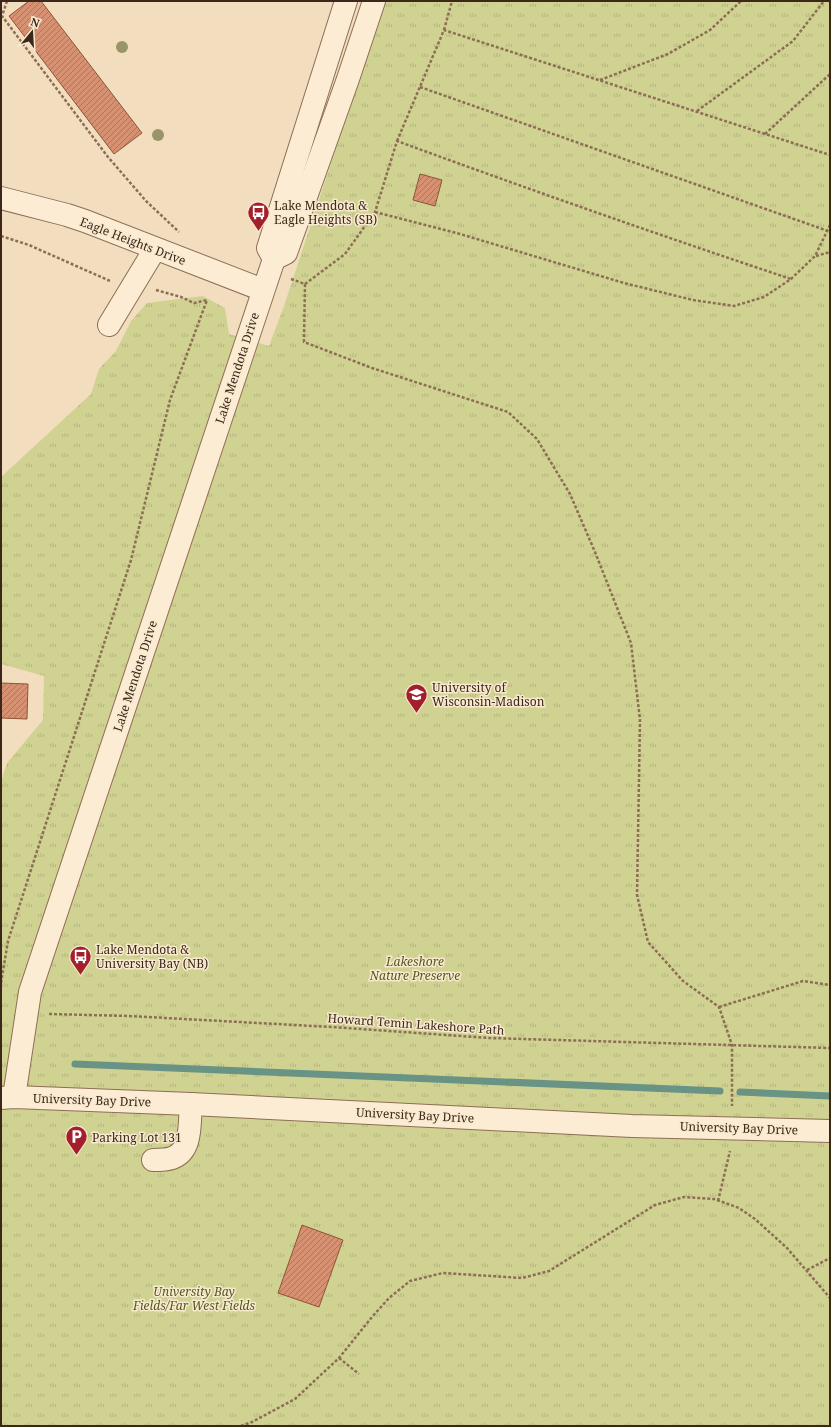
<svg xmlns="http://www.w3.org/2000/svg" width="831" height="1427" font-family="'Noto Serif',serif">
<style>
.park{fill:url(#park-tufts)}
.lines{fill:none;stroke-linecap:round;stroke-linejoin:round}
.stream{stroke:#699385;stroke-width:7}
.building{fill:url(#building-hatch);stroke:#8f5338}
.minor-casing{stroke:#8d6e55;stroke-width:24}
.path{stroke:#8d6e55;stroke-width:2.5;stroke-dasharray:3 2;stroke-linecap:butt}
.minor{stroke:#fcecd3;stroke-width:22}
.tree{fill:#999568}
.labels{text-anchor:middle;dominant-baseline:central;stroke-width:3;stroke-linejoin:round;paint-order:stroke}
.poi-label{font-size:12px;fill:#3b281b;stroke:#f9e9cf;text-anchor:start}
.street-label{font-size:12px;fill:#3b281b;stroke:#f9e9cf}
.park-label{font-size:12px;font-style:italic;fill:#505a20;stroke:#f9e9cf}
</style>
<defs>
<pattern id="park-tufts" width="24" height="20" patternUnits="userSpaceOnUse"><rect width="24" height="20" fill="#d0d292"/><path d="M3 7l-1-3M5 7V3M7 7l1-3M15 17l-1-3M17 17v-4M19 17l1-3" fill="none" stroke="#b4b47d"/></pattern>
<pattern id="building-hatch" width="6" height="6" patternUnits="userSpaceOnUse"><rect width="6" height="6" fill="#d59171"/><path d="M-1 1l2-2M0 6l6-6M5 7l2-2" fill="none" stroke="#ae765c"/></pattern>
</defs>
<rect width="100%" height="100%" fill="#f2debf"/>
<!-- park -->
<path class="park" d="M384,1H830V1426H1V782L7,763L43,720L44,676L1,664V477L91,394L99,369L116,351L131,321L147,303L203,296L225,308L229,334L269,346L284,306Z"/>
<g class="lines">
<!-- stream -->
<g class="stream">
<path d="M75,1064L720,1091"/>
<path d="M740,1092L830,1096"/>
</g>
</g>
<!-- building -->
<g class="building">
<path d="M29,1H41L142,133L114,154L9,16Z"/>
<path d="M420,174L442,180L435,206L413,200Z"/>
<path d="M1,683L28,684L27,719L1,718Z"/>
<path d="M302,1225L343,1240L319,1307L278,1293Z"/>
</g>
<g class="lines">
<defs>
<g id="minor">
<path d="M1,198L67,215L85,221L263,290"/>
<path d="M274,259L286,253L348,79L374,1"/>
<path d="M109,325L155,249"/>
<path d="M14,1097L30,992L274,259L268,248L346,1"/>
<path d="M1,1098L14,1097L191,1104L632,1126L830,1131"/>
<path d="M153,1160C159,1160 166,1160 172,1158C193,1151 189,1122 191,1104"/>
</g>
</defs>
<!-- minor casing -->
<use href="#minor" class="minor-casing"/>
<!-- path -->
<g class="path">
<path d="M7,1L2,16L108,157L146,201L179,232"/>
<path d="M444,30L452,1"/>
<path d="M600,80L668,54L710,30L741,1"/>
<path d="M420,87L828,231"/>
<path d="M697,111L793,41L824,1"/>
<path d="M765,134L830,74"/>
<path d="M397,141L444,30L830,155"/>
<path d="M375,212L460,234L624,283L693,300L734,306L764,297L791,279L815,256L830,225"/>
<path d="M1,236L29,245L110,281"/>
<path d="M816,256L830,252"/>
<path d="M291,279L305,284L304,342L372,368L508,412L537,439L570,494L595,552L631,643L640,720L637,895L648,942L683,981L719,1007L732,1045V1106"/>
<path d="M305,284L345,254L375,212L397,141C528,189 659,235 791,279"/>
<path d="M156,290L181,297L194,303L207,300"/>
<path d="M1,983L8,941L131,560L170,400L207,300"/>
<path d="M719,1007L803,981L830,985"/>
<path d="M49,1014L129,1016L332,1027L489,1038L830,1048"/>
<path d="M718,1201L730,1151"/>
<path d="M807,1270L830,1258"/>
<path d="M339,1358L359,1374"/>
<path d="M241,1426L252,1422L295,1399L339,1358L372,1317L389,1298L410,1281L443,1273L522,1278L549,1271L655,1205L684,1197L714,1199L739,1208L755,1219L787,1248L830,1298"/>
</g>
<!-- minor -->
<use href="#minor" class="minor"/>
</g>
<!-- trees -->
<g class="tree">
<circle cx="122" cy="47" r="6"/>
<circle cx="158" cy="135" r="6"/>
</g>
<!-- icons -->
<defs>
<symbol id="bus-pin" viewBox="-11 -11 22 30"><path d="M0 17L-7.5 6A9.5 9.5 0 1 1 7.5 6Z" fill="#a31f2b" stroke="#f9e9cf"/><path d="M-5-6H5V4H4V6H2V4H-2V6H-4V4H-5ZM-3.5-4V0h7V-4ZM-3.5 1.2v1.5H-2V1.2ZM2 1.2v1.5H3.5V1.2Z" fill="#fff"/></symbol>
<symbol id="university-pin" viewBox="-11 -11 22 30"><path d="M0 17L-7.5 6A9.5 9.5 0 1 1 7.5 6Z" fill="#a31f2b" stroke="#f9e9cf"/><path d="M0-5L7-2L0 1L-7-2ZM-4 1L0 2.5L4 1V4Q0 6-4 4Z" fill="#fff"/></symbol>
<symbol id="parking-pin" viewBox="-11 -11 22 30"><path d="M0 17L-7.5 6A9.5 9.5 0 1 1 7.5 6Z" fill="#a31f2b" stroke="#f9e9cf"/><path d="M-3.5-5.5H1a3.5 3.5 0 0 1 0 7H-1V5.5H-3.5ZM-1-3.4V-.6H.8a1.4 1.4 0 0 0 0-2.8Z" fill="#fff"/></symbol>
</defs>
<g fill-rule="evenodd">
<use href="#bus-pin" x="246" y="200" width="25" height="34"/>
<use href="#university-pin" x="404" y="682" width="25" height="34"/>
<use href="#bus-pin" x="68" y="944" width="25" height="34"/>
<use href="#parking-pin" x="64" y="1124" width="25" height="34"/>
</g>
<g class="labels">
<!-- poi labels -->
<g class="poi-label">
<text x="274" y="205">Lake Mendota &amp;<tspan x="274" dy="14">Eagle Heights (SB)</tspan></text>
<text x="432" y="687">University of<tspan x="432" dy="14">Wisconsin-Madison</tspan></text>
<text x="96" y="949">Lake Mendota &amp;<tspan x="96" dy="14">University Bay (NB)</tspan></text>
<text x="92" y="1137">Parking Lot 131</text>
</g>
<!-- street labels -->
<g class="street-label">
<text transform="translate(133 241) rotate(21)">Eagle Heights Drive</text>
<text transform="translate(237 368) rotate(-72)">Lake Mendota Drive</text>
<text transform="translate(135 676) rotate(-72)">Lake Mendota Drive</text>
<text transform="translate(416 1024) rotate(4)">Howard Temin Lakeshore Path</text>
<text transform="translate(92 1100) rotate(2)">University Bay Drive</text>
<text transform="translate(415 1115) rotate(3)">University Bay Drive</text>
<text transform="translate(739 1128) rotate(2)">University Bay Drive</text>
</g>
<!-- park labels -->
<g class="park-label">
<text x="415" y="961">Lakeshore<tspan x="415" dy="14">Nature Preserve</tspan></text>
<text x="194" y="1291">University Bay<tspan x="194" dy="14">Fields/Far West Fields</tspan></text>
</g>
</g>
<!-- border -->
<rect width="831" height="1427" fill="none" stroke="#3b281b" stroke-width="4"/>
<!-- north arrow -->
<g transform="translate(32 32) rotate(18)" stroke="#f9e9cf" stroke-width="3" paint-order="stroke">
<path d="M0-3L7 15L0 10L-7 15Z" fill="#3b281b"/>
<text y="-6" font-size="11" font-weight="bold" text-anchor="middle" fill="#3b281b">N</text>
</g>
</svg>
